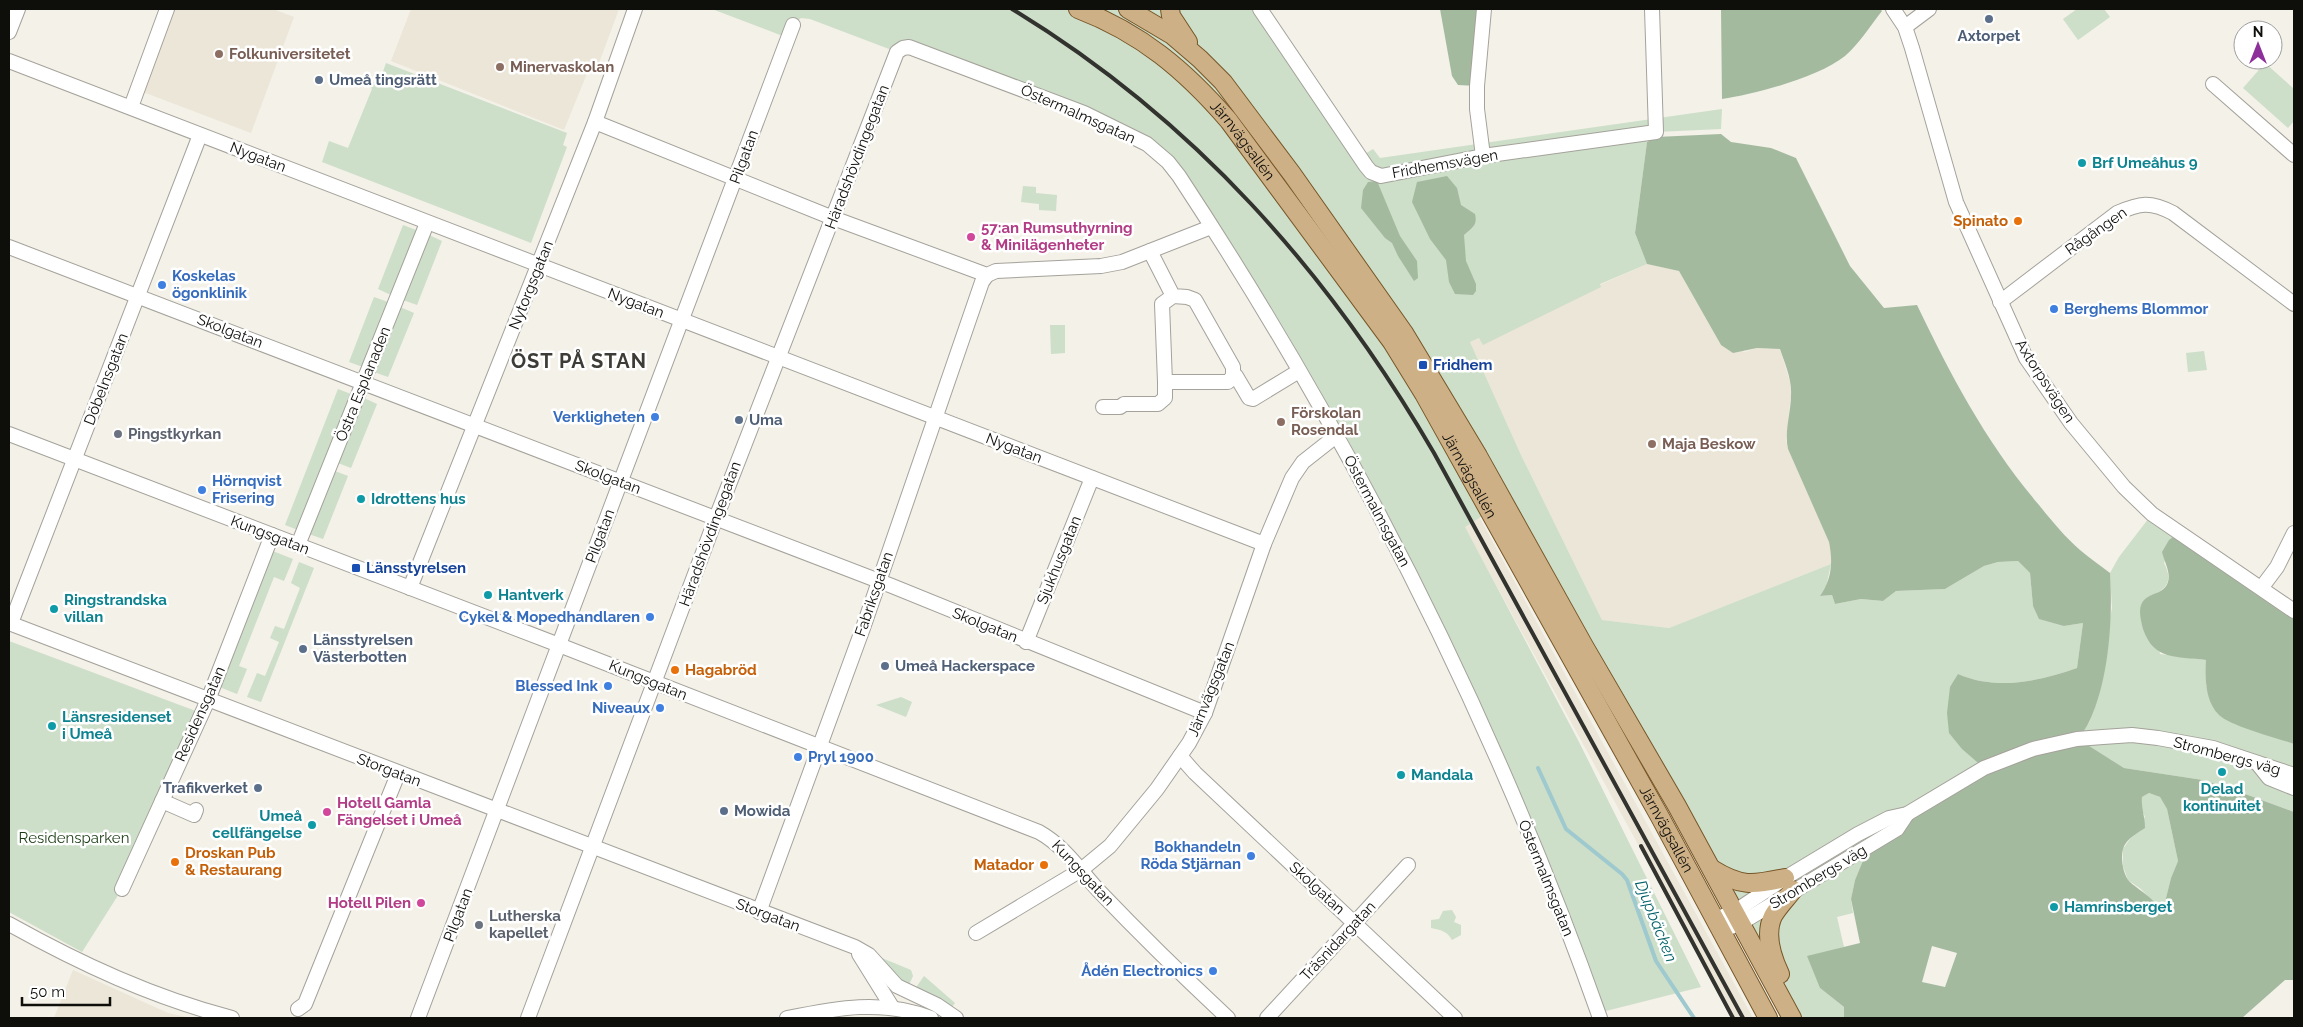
<svg xmlns="http://www.w3.org/2000/svg" width="2303" height="1027" font-family="Raleway,sans-serif">
<style>
.built{fill:#ebe6d7}
.green{fill:#cddec9}
.forest{fill:#a4ba9f;fill-rule:evenodd}
.lines{fill:none;stroke-linecap:round;stroke-linejoin:round}
.stream{stroke:#9ec9ce;stroke-width:4}
.minor-casing{stroke:#a4a29a;stroke-width:16}
.major-casing{stroke:#765627;stroke-width:20}
.minor{stroke:#fff;stroke-width:14}
.major{stroke:#ceb086;stroke-width:18}
.rail{stroke:#32322e;stroke-width:4}
.service-dot{fill:#5c6f8a;stroke:#fff;stroke-width:2}
.education-dot{fill:#8d6e63;stroke:#fff;stroke-width:2}
.culture-dot{fill:#0f9aa8;stroke:#fff;stroke-width:2}
.food-dot{fill:#e8710a;stroke:#fff;stroke-width:2}
.hotel-dot{fill:#d1479c;stroke:#fff;stroke-width:2}
.shop-dot{fill:#3f7fe0;stroke:#fff;stroke-width:2}
.transit-dot{fill:#1a4fb4;stroke:#fff;stroke-width:2}
.worship-dot{fill:#6b7280;stroke:#fff;stroke-width:2}
.labels{text-anchor:middle;dominant-baseline:central;stroke-width:5;stroke-linejoin:round;paint-order:stroke}
.service-label{font-size:15px;font-weight:bold;fill:#4e5e75;stroke:#fff;text-anchor:start}
.education-label{font-size:15px;font-weight:bold;fill:#785e54;stroke:#fff;text-anchor:start}
.street-label{font-size:15px;fill:#0e0e0b;stroke:#fff}
.culture-label{font-size:15px;font-weight:bold;fill:#0d838f;stroke:#fff;text-anchor:start}
.food-label{font-size:15px;font-weight:bold;fill:#c56008;stroke:#fff;text-anchor:end}
.hotel-label{font-size:15px;font-weight:bold;fill:#b23c85;stroke:#fff;text-anchor:start}
.shop-label{font-size:15px;font-weight:bold;fill:#366cbe;stroke:#fff;text-anchor:end}
.transit-label{font-size:15px;font-weight:bold;fill:#164399;stroke:#fff;text-anchor:start}
.worship-label{font-size:15px;font-weight:bold;fill:#5b616d;stroke:#fff;text-anchor:start}
.park-label{font-size:15px;fill:#1b3c14;stroke:#fff}
.water-label{font-size:16px;font-style:italic;fill:#046169;stroke:#fff}
.district-label{font-size:20px;font-weight:bold;letter-spacing:1px;fill:#3e3c36;stroke:#fff}
</style>
<rect width="100%" height="100%" fill="#f3f1e8"/>
<!-- built -->
<g class="built">
<path d="M174,9H273L294,17L251,133L143,92Z"/>
<path d="M411,9H619L599,63L588,71L564,130L391,61Z"/>
<path d="M1647,264L1679,271L1721,345L1745,352L1757,348L1780,349L1790,382L1791,395L1786,440L1788,449L1829,542L1831,553V564L1669,628L1602,620L1521,455L1470,342Z"/>
<path d="M1426,457L1465,491L1753,1018H1733Z"/>
<path d="M73,970L168,1013L191,1018H54Z"/>
</g>
<!-- green -->
<g class="green">
<path d="M712,9H1260L1360,157L1373,149L1380,158L1722,109L1721,129L1656,132L1647,142L1635,233L1647,264L1600,284L1601,287L1483,345L1479,338L1470,342L1521,455L1602,620L1669,628L1831,564L1826,587L1820,596L1832,595L1835,604L1861,599L1883,601L1896,591L1945,589L1984,566L1998,562L2018,561L2030,573L2033,606L2064,626L2083,623L2077,668C2039,681 1997,691 1958,674L1984,768L1869,846L1855,880L1851,899L1853,913L1837,917L1844,947L1837,949L1820,988L1844,1007V1018H1791L1504,502L1465,527L1578,740L1701,987L1598,1013L1505,774L1336,436L1157,152L917,48L897,52L810,19L801,18L793,25L788,38Z"/>
<path d="M2077,9H2104L2110,17L2078,40L2063,19Z"/>
<path d="M386,63L567,133L563,145L567,147L531,243L322,162L329,141L348,148L372,89L370,87L373,82L379,83Z"/>
<path d="M2265,63L2294,89V121L2288,128L2243,88Z"/>
<path d="M1023,186L1036,187V193L1057,195L1056,211L1039,210V204L1021,202Z"/>
<path d="M403,225L416,230L391,295L378,289Z"/>
<path d="M429,235L442,241L417,305L403,300Z"/>
<path d="M374,297L388,302L363,367L349,362Z"/>
<path d="M400,307L414,313L388,377L374,372Z"/>
<path d="M1050,325H1065V353L1051,354Z"/>
<path d="M2204,351L2207,370L2188,372L2186,353Z"/>
<path d="M338,389L351,394L298,530L285,525Z"/>
<path d="M364,398L377,404L351,468L338,463Z"/>
<path d="M335,471L348,476L323,539L309,534Z"/>
<path d="M2152,514L2180,532L2164,563C2174,582 2166,590 2148,597L2160,654L2206,660V686L2270,735L2294,744V812L2237,791L2203,780L2124,768L2077,739L2090,721L2112,608L2110,573L2119,557Z"/>
<path d="M270,550L293,559L284,581L274,577L239,666L247,669L237,694L217,686Z"/>
<path d="M299,562L314,568L261,702L247,697L257,673L265,676L279,642L270,638L275,626L284,629L300,588L291,583Z"/>
<path d="M9,641L201,713L122,889L82,952L9,912Z"/>
<path d="M901,697L912,702L906,717L876,705Z"/>
<path d="M2149,793L2160,797L2167,809L2178,861L2171,878L2165,902L2156,904L2141,889L2128,880L2123,866V849L2145,817L2141,808L2142,797Z"/>
<path d="M1452,910L1456,917L1454,922L1461,925V935L1452,940C1447,931 1441,930 1431,928V920L1439,919L1443,911Z"/>
<path d="M877,956L911,970L913,976L908,987L898,980Z"/>
<path d="M924,976L955,1003L952,1007L915,989Z"/>
</g>
<!-- forest -->
<g class="forest">
<path d="M1440,9H1484L1477,86L1458,85L1452,76Z"/>
<path d="M1721,9H1880L1882,11C1870,26 1859,44 1845,56C1819,77 1756,94 1722,99Z"/>
<path d="M1721,134L1731,142L1771,148L1796,158L1850,266L1884,308L1917,305C1951,376 1987,444 2039,505C2051,520 2065,537 2080,550C2089,558 2100,565 2110,573C2113,618 2109,679 2090,720C2087,727 2082,733 2078,739L2124,768L2203,780L2237,791L2294,812V980H2285L2242,1018H1844V1007L1820,988L1807,956L1860,943L1851,899L1855,880L1869,846L1984,768L1962,749L1949,733L1947,713L1950,687L1958,674C1997,691 2039,681 2077,668L2083,623L2064,626L2039,619L2033,606L2030,573L2018,561L1998,562L1984,566L1945,589L1896,591L1883,601L1861,599L1835,604L1832,595L1820,596C1832,579 1833,562 1829,542L1788,449C1784,431 1791,413 1791,395C1792,379 1785,364 1780,349L1757,348L1733,353L1721,345L1679,271L1647,264L1635,233L1647,142L1656,137ZM2149,793L2160,797L2167,809L2178,861L2171,878L2165,902L2156,904C2148,894 2137,889 2129,881C2122,873 2119,851 2126,843C2131,836 2139,832 2145,828C2145,816 2141,808 2142,797ZM1932,946L1957,953L1945,987L1922,982Z"/>
<path d="M1447,176L1457,188L1461,205L1475,214C1478,226 1471,228 1464,235L1466,261L1476,284V291L1473,295L1455,294L1449,282L1446,260L1430,239L1412,202L1417,182Z"/>
<path d="M1377,181L1400,236L1417,261L1418,278L1414,281L1398,256L1392,243L1385,238L1361,208L1363,190L1368,182Z"/>
<path d="M2180,532L2294,611V744C2277,738 2230,726 2219,715C2205,701 2205,678 2206,660C2176,656 2154,661 2143,629C2141,621 2138,610 2142,603C2148,592 2164,595 2168,582C2171,572 2164,561 2162,552L2169,540Z"/>
</g>
<g class="lines">
<!-- stream -->
<path class="stream" d="M1538,768L1566,829L1622,874L1627,880L1656,961L1694,1018"/>
<defs>
<g id="minor">
<path d="M1260,9L1366,166L1371,172L1381,176L1483,156L1656,132L1652,9"/>
<path d="M1893,9L1905,27L1912,48L1956,202L2026,358L2071,423L2124,487L2152,514L2294,611"/>
<path d="M1905,27L1929,9"/>
<path d="M9,32L18,9"/>
<path d="M9,61L1264,544"/>
<path d="M2213,84L2294,155"/>
<path d="M131,107L167,9"/>
<path d="M595,122L833,218L987,275L996,271L1101,266L1122,262L1211,227"/>
<path d="M1483,156L1477,109V86L1484,9"/>
<path d="M9,247L892,586L1205,713"/>
<path d="M1150,251L1173,296L1162,304L1165,382H1228L1233,376V367L1195,300L1187,297L1173,296"/>
<path d="M2000,302L2117,213C2140,203 2150,201 2173,213L2294,304"/>
<path d="M1233,376H1236L1249,398L1253,399L1299,371"/>
<path d="M1103,407H1120L1124,404H1158L1165,398V382"/>
<path d="M9,434L559,645L1039,832C1064,846 1079,869 1098,890C1140,934 1184,977 1228,1018"/>
<path d="M298,545L427,223"/>
<path d="M2262,587L2277,567L2294,533"/>
<path d="M410,588L595,122L635,9"/>
<path d="M9,623L855,947L869,955L897,986L937,1005L956,1018"/>
<path d="M11,623L200,135"/>
<path d="M1026,642L1092,478"/>
<path d="M1180,756L1195,773L1455,1018"/>
<path d="M2257,763L2269,778L2294,788"/>
<path d="M162,801L194,815L196,810"/>
<path d="M122,889L208,700L272,535"/>
<path d="M759,912L863,628L982,282L987,275"/>
<path d="M1715,919L1734,912L1785,878L1858,834L1889,818L1907,814L1984,768L2033,749L2077,739L2103,737L2132,735L2158,738L2213,748L2294,775"/>
<path d="M9,924C81,964 152,997 232,1018"/>
<path d="M1721,931L1741,923L1897,829L1907,814"/>
<path d="M976,933L1081,870L1110,846L1157,789L1189,743L1205,713L1264,544L1292,478L1303,462L1336,436"/>
<path d="M859,954L892,1007"/>
<path d="M298,1009L305,1004L398,774"/>
<path d="M418,1018L793,25"/>
<path d="M528,1018L716,518L897,52L903,48L909,47L1084,113L1147,144L1168,162L1179,176C1352,439 1495,721 1600,1018"/>
<path d="M787,1018C837,1008 882,999 931,1018"/>
<path d="M1267,1018L1408,865"/>
</g>
<g id="major">
<path id="s1" d="M1078,9C1141,33 1185,70 1229,121L1392,342L1424,394L1660,817L1768,1018"/>
<path d="M1128,9L1172,35L1200,59L1223,82L1292,174L1404,333L1478,456L1584,646L1677,806L1792,1018"/>
<path d="M1170,9L1171,16L1188,42"/>
<path d="M1712,869C1741,887 1752,885 1785,878"/>
<path d="M1780,974C1772,957 1764,935 1773,916C1778,907 1787,898 1793,890"/>
</g>
</defs>
<!-- minor casing -->
<use href="#minor" class="minor-casing"/>
<!-- major casing -->
<use href="#major" class="major-casing"/>
<!-- minor -->
<use href="#minor" class="minor"/>
<!-- major -->
<use href="#major" class="major"/>
<!-- rail -->
<g class="rail">
<path d="M1012,9C1193,119 1328,271 1434,453L1743,1018"/>
<path d="M1641,846L1733,1018"/>
</g>
</g>
<!-- markers -->
<g class="service-dot">
<circle cx="1989" cy="19" r="5"/>
<circle cx="319" cy="80" r="5"/>
<circle cx="739" cy="420" r="5"/>
<circle cx="303" cy="649" r="5"/>
<circle cx="885" cy="666" r="5"/>
<circle cx="258" cy="788" r="5"/>
<circle cx="724" cy="811" r="5"/>
</g>
<g class="education-dot">
<circle cx="219" cy="54" r="5"/>
<circle cx="500" cy="67" r="5"/>
<circle cx="1281" cy="422" r="5"/>
<circle cx="1652" cy="444" r="5"/>
</g>
<g class="culture-dot">
<circle cx="2082" cy="163" r="5"/>
<circle cx="361" cy="499" r="5"/>
<circle cx="488" cy="595" r="5"/>
<circle cx="54" cy="609" r="5"/>
<circle cx="52" cy="726" r="5"/>
<circle cx="2222" cy="772" r="5"/>
<circle cx="1401" cy="775" r="5"/>
<circle cx="312" cy="825" r="5"/>
<circle cx="2054" cy="907" r="5"/>
</g>
<g class="food-dot">
<circle cx="2018" cy="221" r="5"/>
<circle cx="675" cy="670" r="5"/>
<circle cx="175" cy="862" r="5"/>
<circle cx="1044" cy="865" r="5"/>
</g>
<g class="hotel-dot">
<circle cx="971" cy="237" r="5"/>
<circle cx="327" cy="812" r="5"/>
<circle cx="421" cy="903" r="5"/>
</g>
<g class="shop-dot">
<circle cx="162" cy="285" r="5"/>
<circle cx="2054" cy="309" r="5"/>
<circle cx="655" cy="417" r="5"/>
<circle cx="202" cy="490" r="5"/>
<circle cx="650" cy="617" r="5"/>
<circle cx="608" cy="686" r="5"/>
<circle cx="660" cy="708" r="5"/>
<circle cx="798" cy="757" r="5"/>
<circle cx="1251" cy="856" r="5"/>
<circle cx="1213" cy="971" r="5"/>
</g>
<g class="transit-dot">
<rect x="1418" y="360" width="10" height="10" rx="2.5"/>
<rect x="351" y="563" width="10" height="10" rx="2.5"/>
</g>
<g class="worship-dot">
<circle cx="118" cy="434" r="5"/>
<circle cx="479" cy="925" r="5"/>
</g>
<g class="labels">
<!-- service labels -->
<g class="service-label">
<text x="1989" y="36" text-anchor="middle">Axtorpet</text>
<text x="329" y="80">Umeå tingsrätt</text>
<text x="749" y="420">Uma</text>
<text x="313" y="640">Länsstyrelsen<tspan x="313" dy="17">Västerbotten</tspan></text>
<text x="895" y="666">Umeå Hackerspace</text>
<text x="248" y="788" text-anchor="end">Trafikverket</text>
<text x="734" y="811">Mowida</text>
</g>
<!-- education labels -->
<g class="education-label">
<text x="229" y="54">Folkuniversitetet</text>
<text x="510" y="67">Minervaskolan</text>
<text x="1291" y="413">Förskolan<tspan x="1291" dy="17">Rosendal</tspan></text>
<text x="1662" y="444">Maja Beskow</text>
</g>
<!-- street labels -->
<g class="street-label">
<text transform="translate(1078 114) rotate(24)">Östermalmsgatan</text>
<text stroke="none"><textPath href="#s1" startOffset="214">Järnvägsallén</textPath></text>
<text transform="translate(258 157) rotate(21)">Nygatan</text>
<text transform="translate(744 157) rotate(-70)">Pilgatan</text>
<text transform="translate(857 157) rotate(-69)">Häradshövdingegatan</text>
<text transform="translate(1445 164) rotate(-10)">Fridhemsvägen</text>
<text transform="translate(2096 231) rotate(-35)">Rågången</text>
<text transform="translate(531 285) rotate(-68)">Nytorgsgatan</text>
<text transform="translate(636 303) rotate(21)">Nygatan</text>
<text transform="translate(230 331) rotate(21)">Skolgatan</text>
<text transform="translate(106 379) rotate(-69)">Döbelnsgatan</text>
<text transform="translate(2045 381) rotate(57)">Axtorpsvägen</text>
<text transform="translate(363 384) rotate(-68)">Östra Esplanaden</text>
<text transform="translate(1014 448) rotate(21)">Nygatan</text>
<text stroke="none"><textPath href="#s1" startOffset="619">Järnvägsallén</textPath></text>
<text transform="translate(608 477) rotate(21)">Skolgatan</text>
<text transform="translate(1377 511) rotate(62)">Östermalmsgatan</text>
<text transform="translate(710 534) rotate(-70)">Häradshövdingegatan</text>
<text transform="translate(270 535) rotate(21)">Kungsgatan</text>
<text transform="translate(600 536) rotate(-69)">Pilgatan</text>
<text transform="translate(1059 560) rotate(-68)">Sjukhusgatan</text>
<text transform="translate(874 594) rotate(-71)">Fabriksgatan</text>
<text transform="translate(985 625) rotate(22)">Skolgatan</text>
<text transform="translate(648 680) rotate(22)">Kungsgatan</text>
<text transform="translate(1211 689) rotate(-68)">Järnvägsgatan</text>
<text transform="translate(200 714) rotate(-66)">Residensgatan</text>
<text transform="translate(2227 756) rotate(15)">Strombergs väg</text>
<text transform="translate(389 770) rotate(21)">Storgatan</text>
<text stroke="none"><textPath href="#s1" startOffset="1024">Järnvägsallén</textPath></text>
<text transform="translate(1083 873) rotate(47)">Kungsgatan</text>
<text transform="translate(1818 877) rotate(-31)">Strombergs väg</text>
<text transform="translate(1546 878) rotate(68)">Östermalmsgatan</text>
<text transform="translate(1317 888) rotate(43)">Skolgatan</text>
<text transform="translate(458 915) rotate(-69)">Pilgatan</text>
<text transform="translate(768 915) rotate(21)">Storgatan</text>
<text transform="translate(1338 941) rotate(-47)">Träsnidargatan</text>
</g>
<!-- culture labels -->
<g class="culture-label">
<text x="2092" y="163">Brf Umeåhus 9</text>
<text x="371" y="499">Idrottens hus</text>
<text x="498" y="595">Hantverk</text>
<text x="64" y="600">Ringstrandska<tspan x="64" dy="17">villan</tspan></text>
<text x="62" y="717">Länsresidenset<tspan x="62" dy="17">i Umeå</tspan></text>
<text x="1411" y="775">Mandala</text>
<text x="2222" y="789" text-anchor="middle">Delad<tspan x="2222" dy="17">kontinuitet</tspan></text>
<text x="302" y="816" text-anchor="end">Umeå<tspan x="302" dy="17">cellfängelse</tspan></text>
<text x="2064" y="907">Hamrinsberget</text>
</g>
<!-- food labels -->
<g class="food-label">
<text x="2008" y="221">Spinato</text>
<text x="685" y="670" text-anchor="start">Hagabröd</text>
<text x="185" y="853" text-anchor="start">Droskan Pub<tspan x="185" dy="17">&amp; Restaurang</tspan></text>
<text x="1034" y="865">Matador</text>
</g>
<!-- hotel labels -->
<g class="hotel-label">
<text x="981" y="228">57:an Rumsuthyrning<tspan x="981" dy="17">&amp; Minilägenheter</tspan></text>
<text x="337" y="803">Hotell Gamla<tspan x="337" dy="17">Fängelset i Umeå</tspan></text>
<text x="411" y="903" text-anchor="end">Hotell Pilen</text>
</g>
<!-- shop labels -->
<g class="shop-label">
<text x="172" y="276" text-anchor="start">Koskelas<tspan x="172" dy="17">ögonklinik</tspan></text>
<text x="2064" y="309" text-anchor="start">Berghems Blommor</text>
<text x="645" y="417">Verkligheten</text>
<text x="212" y="481" text-anchor="start">Hörnqvist<tspan x="212" dy="17">Frisering</tspan></text>
<text x="640" y="617">Cykel &amp; Mopedhandlaren</text>
<text x="598" y="686">Blessed Ink</text>
<text x="650" y="708">Niveaux</text>
<text x="808" y="757" text-anchor="start">Pryl 1900</text>
<text x="1241" y="847">Bokhandeln<tspan x="1241" dy="17">Röda Stjärnan</tspan></text>
<text x="1203" y="971">Ådén Electronics</text>
</g>
<!-- transit labels -->
<g class="transit-label">
<text x="1433" y="365">Fridhem</text>
<text x="366" y="568">Länsstyrelsen</text>
</g>
<!-- worship labels -->
<g class="worship-label">
<text x="128" y="434">Pingstkyrkan</text>
<text x="489" y="916">Lutherska<tspan x="489" dy="17">kapellet</tspan></text>
</g>
<!-- park labels -->
<g class="park-label">
<text x="74" y="838">Residensparken</text>
</g>
<!-- water labels -->
<g class="water-label">
<text transform="translate(1656 921) rotate(68)">Djupbäcken</text>
</g>
<!-- district labels -->
<g class="district-label">
<text x="579" y="361">ÖST PÅ STAN</text>
</g>
</g>
<!-- border -->
<rect width="2303" height="1027" fill="none" stroke="#0e0e0b" stroke-width="20"/>
<!-- north arrow -->
<g transform="translate(2258 45)"><circle r="24" fill="#ffffff" stroke="#9f9f9d"/>
<path d="M0-4L9 19L0 12L-9 19Z" fill="#8d309a"/>
<text y="-8" font-size="14" font-weight="bold" text-anchor="middle" fill="#0e0e0b">N</text>
</g>
<!-- scale -->
<path d="M22 997v8h88v-8" fill="none" stroke="#0e0e0b" stroke-width="2.5"/>
<text x="30" y="997" font-size="15" fill="#0e0e0b" stroke="#ffffff" stroke-width="4" paint-order="stroke">50 m</text>
</svg>
